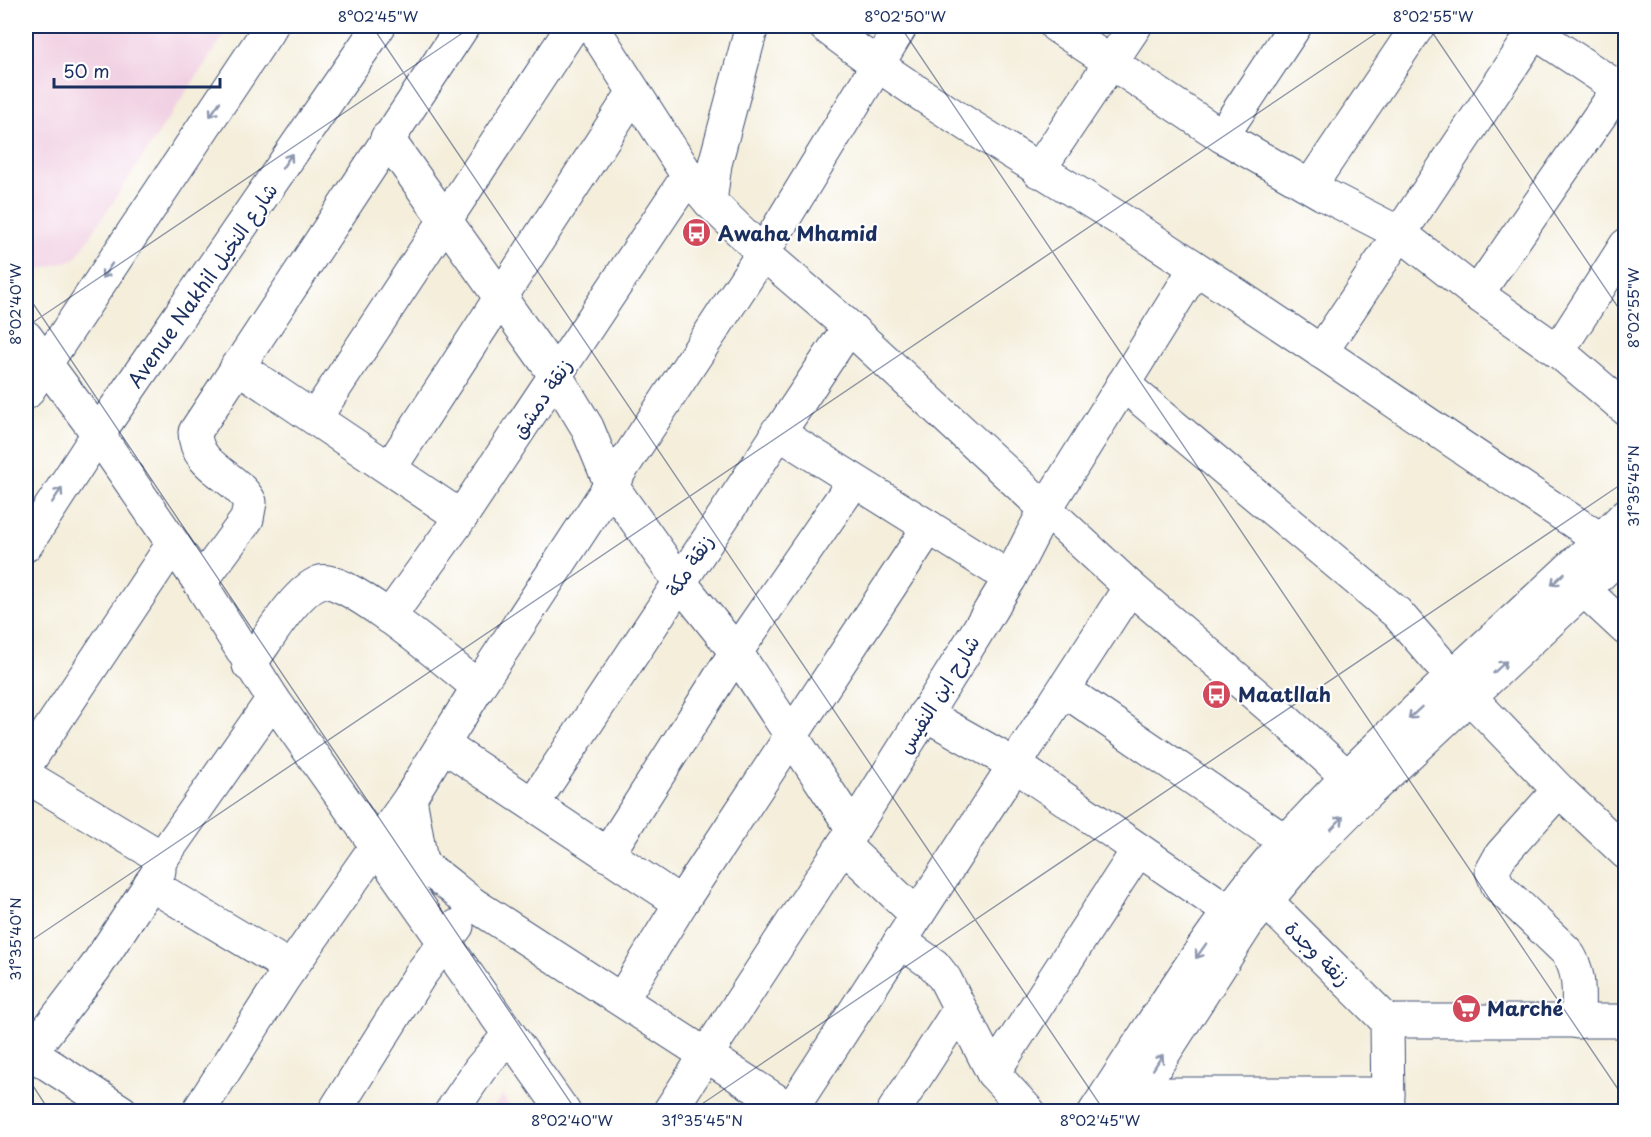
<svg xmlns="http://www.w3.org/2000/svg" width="1651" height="1137" font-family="'Playpen Sans','Playpen Sans Arabic',sans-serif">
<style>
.built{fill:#f1d0e3}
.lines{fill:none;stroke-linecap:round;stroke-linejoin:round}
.minor-casing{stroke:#3c4c71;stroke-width:35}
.minor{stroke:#fff;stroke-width:33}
.oneway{stroke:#8d97ae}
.ticks{fill:none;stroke:#1b2f5e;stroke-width:1.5;stroke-opacity:0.45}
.labels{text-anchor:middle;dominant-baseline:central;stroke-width:4.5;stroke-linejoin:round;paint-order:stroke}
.poi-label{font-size:20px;font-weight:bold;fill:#1b2f5e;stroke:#fff;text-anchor:start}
.street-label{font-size:20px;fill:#1b2f5e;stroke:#fff}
.neatline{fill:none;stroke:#1b2f5e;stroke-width:2}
.ticks-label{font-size:15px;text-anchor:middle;fill:#1b2f5e}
</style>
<rect width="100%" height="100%" fill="#fff"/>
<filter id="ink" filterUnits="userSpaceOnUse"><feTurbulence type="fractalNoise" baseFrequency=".0167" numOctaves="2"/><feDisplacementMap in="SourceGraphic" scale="12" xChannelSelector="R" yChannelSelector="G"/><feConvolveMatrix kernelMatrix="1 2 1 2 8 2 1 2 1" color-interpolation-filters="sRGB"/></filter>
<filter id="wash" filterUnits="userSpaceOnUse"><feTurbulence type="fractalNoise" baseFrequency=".008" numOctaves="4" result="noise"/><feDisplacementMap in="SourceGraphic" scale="24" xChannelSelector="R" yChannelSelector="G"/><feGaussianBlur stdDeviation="1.35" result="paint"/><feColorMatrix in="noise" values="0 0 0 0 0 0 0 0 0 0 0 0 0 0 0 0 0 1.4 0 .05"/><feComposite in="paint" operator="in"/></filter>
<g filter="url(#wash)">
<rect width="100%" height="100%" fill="#f4eedb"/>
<!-- built -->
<g class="built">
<path d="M26,26H230L75,259L26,274Z"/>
<path d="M502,1095L513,1111H491Z"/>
</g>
</g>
<g filter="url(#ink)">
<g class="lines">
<defs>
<g id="minor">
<path d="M592,26L688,176L710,202L763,253L849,327L1130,587L1284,719L1366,794"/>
<path d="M825,26C925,103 1031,163 1137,230C1294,330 1445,438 1600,539L1619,556"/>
<path d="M1056,26L1222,136L1323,194L1401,234L1477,294L1558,351L1626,409"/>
<path d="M1525,26L1626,93"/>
<path d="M1222,136L1295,26"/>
<path d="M387,138L556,376L587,427L611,485L679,581L736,652L853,829"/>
<path d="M1038,171L1135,26"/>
<path d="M1310,186L1418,26"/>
<path d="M710,202L715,164L752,26"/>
<path d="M1477,294L1619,88"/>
<path d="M26,337L98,434L200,583L273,699L564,1112"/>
<path d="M1558,351L1626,245"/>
<path d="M1321,352L1538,26"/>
<path d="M237,366L461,517"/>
<path d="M1123,384L1397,613L1469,696L1559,790L1626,853"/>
<path d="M26,393L271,26"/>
<path d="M315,418L573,26"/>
<path d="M777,432L1010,578"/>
<path d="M390,468L634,92"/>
<path d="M26,545L98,434L379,26"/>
<path d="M200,583L247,519L250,502C235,474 195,468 195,432L463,26"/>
<path d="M1583,589L1626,629"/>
<path d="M389,617L461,517L688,176"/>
<path d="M249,665C266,643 294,592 320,582C343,572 455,669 478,687"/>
<path d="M1064,690L1304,854"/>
<path d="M925,714L1015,765L1246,923"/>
<path d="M443,745L681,903"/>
<path d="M26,765L173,544"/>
<path d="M26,776L154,853L159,862V871L95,968L30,1053"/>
<path d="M1559,790L1501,855L1492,871L1498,886L1566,951C1582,972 1578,996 1578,1022"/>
<path d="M410,798L422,867"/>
<path d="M533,804L849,327"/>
<path d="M843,845L917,915"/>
<path d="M381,855C415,850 447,885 473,904L794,1112"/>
<path d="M607,855L736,652L854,481"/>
<path d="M159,862L273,699"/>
<path d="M150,884L291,968"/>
<path d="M1250,885L1387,1021"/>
<path d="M900,941L934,965L945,979L993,1073L1029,1112"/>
<path d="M622,999L681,903L929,527"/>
<path d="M1387,1021H1626"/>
<path d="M1387,1021L1388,1112"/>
<path d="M26,1050L122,1112"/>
<path d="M993,1073L1138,850"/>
<path d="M1119,1094H1388"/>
<path d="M791,1110L1130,587"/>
<path d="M198,1112L283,979L410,798L478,687L763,253L901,26"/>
<path d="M334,1112L420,975L457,926"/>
<path d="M451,1112L480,1069L509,1035"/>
<path d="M669,1112L843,845L961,658L1010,578L1046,508L1195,269"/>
<path d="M893,1112L959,1010"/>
<path d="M1095,1112C1156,1020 1212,924 1286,842C1391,725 1514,624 1626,515"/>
<path d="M1126,1112L1247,924L1305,855L1366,794L1626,550"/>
</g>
</defs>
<!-- minor casing -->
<use href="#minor" class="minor-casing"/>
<!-- minor -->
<use href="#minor" class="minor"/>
</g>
<!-- one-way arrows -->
<defs><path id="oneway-shaft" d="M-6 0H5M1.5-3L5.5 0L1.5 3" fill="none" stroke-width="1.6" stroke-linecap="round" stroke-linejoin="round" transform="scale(1.5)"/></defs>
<g class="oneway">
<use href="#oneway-shaft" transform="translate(215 109) rotate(124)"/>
<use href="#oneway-shaft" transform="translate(287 161) rotate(-56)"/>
<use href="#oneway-shaft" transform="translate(107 271) rotate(124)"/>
<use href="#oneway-shaft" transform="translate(57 495) rotate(-57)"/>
<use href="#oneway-shaft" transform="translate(1558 579) rotate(137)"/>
<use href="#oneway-shaft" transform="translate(1500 667) rotate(-43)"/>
<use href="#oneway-shaft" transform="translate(1415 713) rotate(137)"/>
<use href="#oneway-shaft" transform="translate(1337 823) rotate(-46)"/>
<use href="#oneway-shaft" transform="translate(1201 951) rotate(125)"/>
<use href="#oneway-shaft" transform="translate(1158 1062) rotate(-57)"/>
</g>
</g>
<!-- ticks -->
<path class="ticks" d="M372,26L1105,1112M900,26L1626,1101M1428,26L1626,319M26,293L577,1112M26,327L473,26M26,944L1387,26M26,1075L50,1112M690,1112L1626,481M1604,1112L1626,1097"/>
<!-- icons -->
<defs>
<symbol id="bus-disc" viewBox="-11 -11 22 22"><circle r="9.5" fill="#d1495b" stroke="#fff"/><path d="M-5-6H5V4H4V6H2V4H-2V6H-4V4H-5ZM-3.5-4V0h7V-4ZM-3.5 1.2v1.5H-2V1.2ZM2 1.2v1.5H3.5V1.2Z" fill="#fff"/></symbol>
<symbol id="supermarket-disc" viewBox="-11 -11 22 22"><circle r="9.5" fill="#d1495b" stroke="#fff"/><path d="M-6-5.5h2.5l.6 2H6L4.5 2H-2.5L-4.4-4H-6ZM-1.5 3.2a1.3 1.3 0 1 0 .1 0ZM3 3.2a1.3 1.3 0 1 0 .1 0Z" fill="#fff"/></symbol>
</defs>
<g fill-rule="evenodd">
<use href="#bus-disc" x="680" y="216" width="33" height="33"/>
<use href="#bus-disc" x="1200" y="678" width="33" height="33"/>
<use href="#supermarket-disc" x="1450" y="992" width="33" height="33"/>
</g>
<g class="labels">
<!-- poi labels -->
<g class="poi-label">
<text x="718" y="233">Awaha Mhamid</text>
<text x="1238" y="694">Maatllah</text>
<text x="1487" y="1008">Marché</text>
</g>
<!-- street labels -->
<g class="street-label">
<text transform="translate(202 285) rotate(-55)">Avenue Nakhil شارع النخيل</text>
<text transform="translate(541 398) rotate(-56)">زنقة دمشق</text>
<text transform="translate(689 565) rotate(-57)">زنقة مكة</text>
<text transform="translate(938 694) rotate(-58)">شارح ابن النفيس</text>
<text transform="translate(1318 953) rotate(45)">زنقة وجدة</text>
</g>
</g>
<!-- margin -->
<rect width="1651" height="1137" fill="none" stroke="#fff" stroke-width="66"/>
<!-- scale -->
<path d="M54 78v9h166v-9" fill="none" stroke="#1b2f5e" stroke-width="3"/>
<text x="63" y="78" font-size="18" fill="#1b2f5e" stroke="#ffffff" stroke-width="4.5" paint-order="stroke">50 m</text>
<rect x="33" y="33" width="1585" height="1071" class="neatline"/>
<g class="ticks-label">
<text x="378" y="22">8°02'45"W</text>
<text x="905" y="22">8°02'50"W</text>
<text x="1433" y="22">8°02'55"W</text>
<text transform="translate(16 304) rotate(-90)" y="5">8°02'40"W</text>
<text transform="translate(1634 308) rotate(-90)" y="5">8°02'55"W</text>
<text transform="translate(1634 486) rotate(-90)" y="5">31°35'45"N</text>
<text transform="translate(16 939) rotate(-90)" y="5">31°35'40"N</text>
<text x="572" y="1126">8°02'40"W</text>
<text x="702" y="1126">31°35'45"N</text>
<text x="1100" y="1126">8°02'45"W</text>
</g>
</svg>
